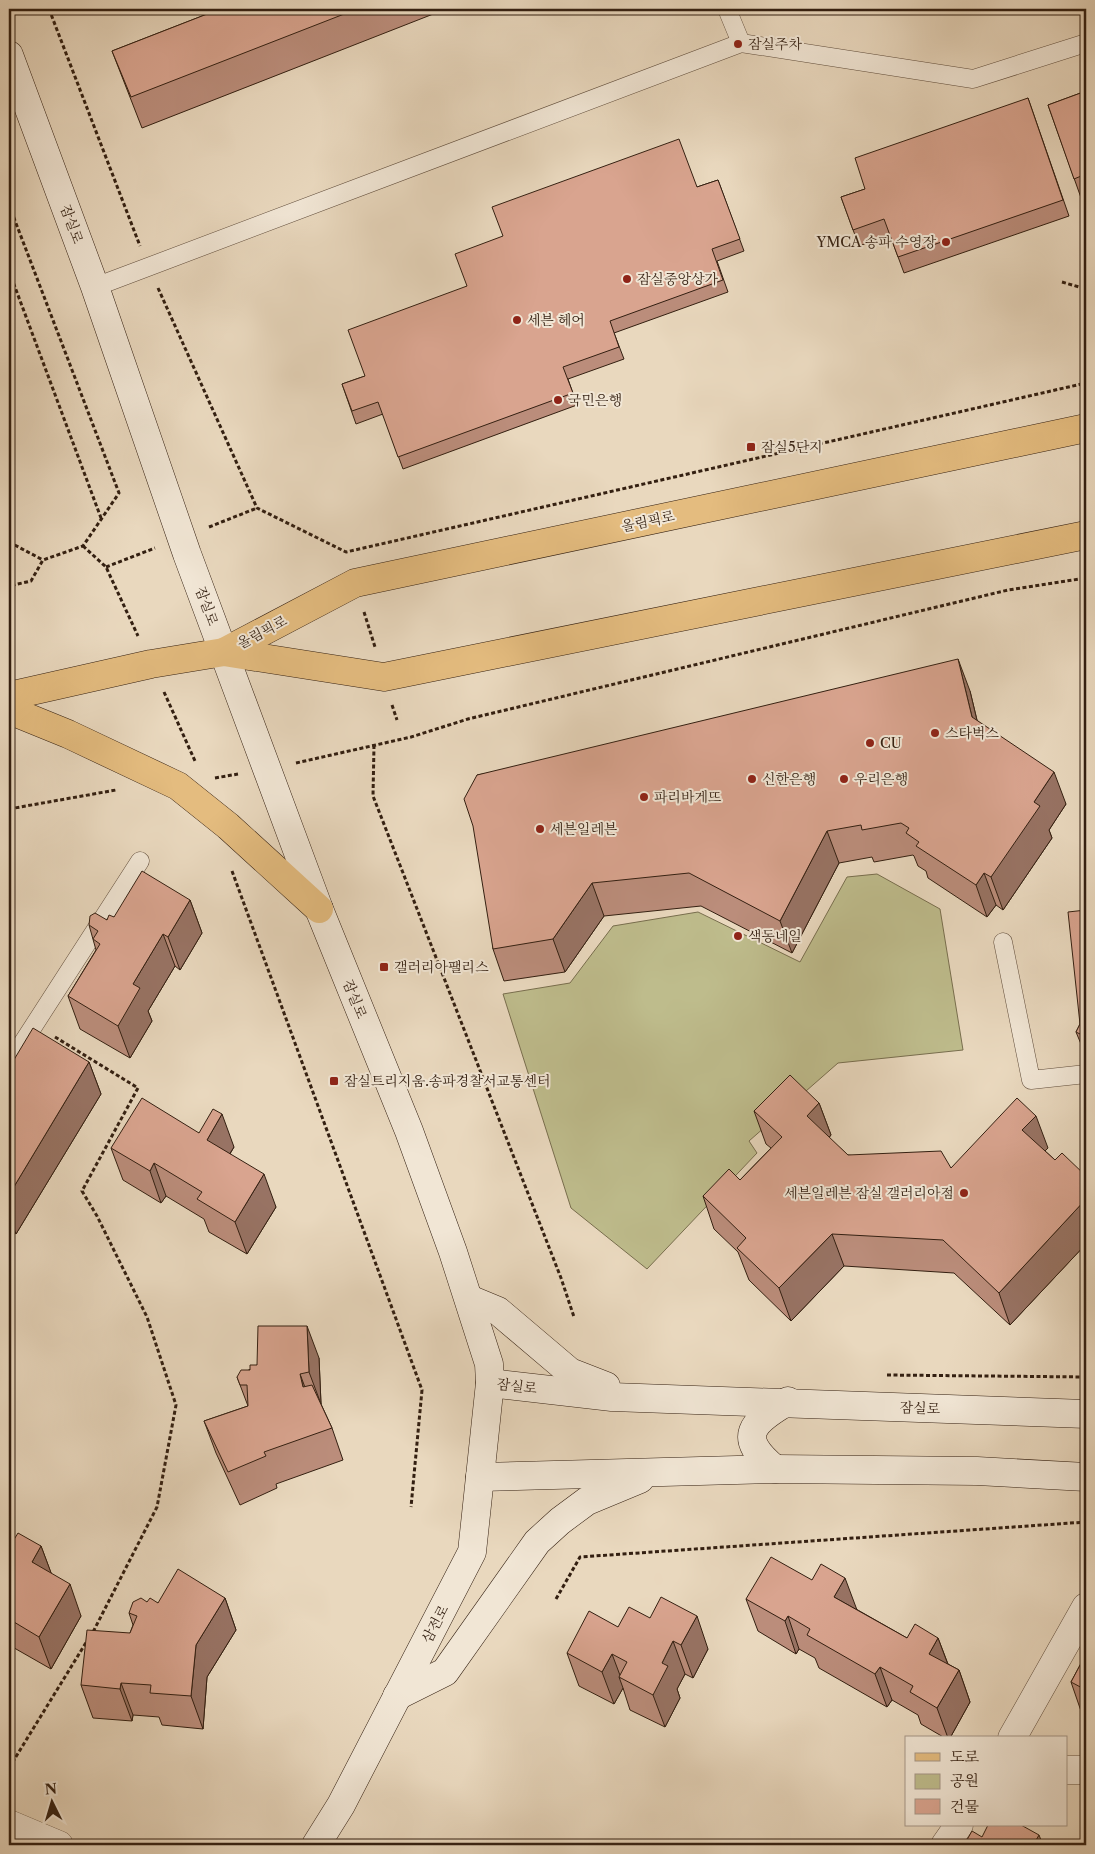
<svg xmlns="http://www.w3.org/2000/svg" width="1095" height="1854" font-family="'Libre Caslon Text','Noto Serif KR',serif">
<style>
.green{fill:#bebc8c;stroke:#786e4e}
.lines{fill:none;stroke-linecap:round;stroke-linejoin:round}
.lane-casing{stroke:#604d3c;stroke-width:19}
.street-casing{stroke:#604d3c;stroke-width:29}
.secondary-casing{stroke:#331f11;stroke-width:29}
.primary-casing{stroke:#331f11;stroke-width:29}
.path{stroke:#331f11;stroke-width:3;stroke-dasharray:4 2.5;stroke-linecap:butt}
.lane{stroke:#f1e6d5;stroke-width:18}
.street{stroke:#f1e6d5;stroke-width:28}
.secondary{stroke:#f1e6d5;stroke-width:28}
.primary{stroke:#e4bc7f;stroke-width:28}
.wall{fill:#bb8d7b;stroke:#331f11}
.shaded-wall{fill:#987364;stroke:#331f11}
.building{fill:#d9a48f;stroke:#331f11}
.poi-dot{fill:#8f2418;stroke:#f1e6d5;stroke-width:2}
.labels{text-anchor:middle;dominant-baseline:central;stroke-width:4;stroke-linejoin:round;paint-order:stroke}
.poi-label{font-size:14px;fill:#331f11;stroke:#f1e6d5;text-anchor:start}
.street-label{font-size:14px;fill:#331f11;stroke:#f1e6d5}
</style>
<rect width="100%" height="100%" fill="#e9d8be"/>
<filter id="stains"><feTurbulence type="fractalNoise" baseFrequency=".004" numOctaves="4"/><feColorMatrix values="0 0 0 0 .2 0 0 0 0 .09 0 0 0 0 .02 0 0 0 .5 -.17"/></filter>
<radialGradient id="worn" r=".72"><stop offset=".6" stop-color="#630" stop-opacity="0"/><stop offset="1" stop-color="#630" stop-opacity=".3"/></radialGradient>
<!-- green -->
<path class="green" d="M877,874L940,909L963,1050L838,1063L749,1141L757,1153L647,1269L571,1208L503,994L570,983L613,926L698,912L800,962L847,877Z"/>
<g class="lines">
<defs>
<g id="lane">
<path d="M727,9L741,43"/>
<path d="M95,287L741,43L973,79L1086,43"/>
<path d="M1003,942L1031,1080L1086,1074"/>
<path d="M9,1064L140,861"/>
</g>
<g id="street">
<path d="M1012,1738L1086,1607"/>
<path d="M1066,1770H1086"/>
<path d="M9,1824L59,1845"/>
<path d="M945,1845L959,1825"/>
</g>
<g id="secondary">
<path d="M9,55L95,287L187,554L319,909L409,1131L453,1252L489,1364L490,1383L472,1552L341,1805L316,1845"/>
<path d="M469,1299L498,1311L570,1372L606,1386"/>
<path d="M490,1383L612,1397L1086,1414"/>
<path d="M775,1469C736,1437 751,1423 788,1401"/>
<path d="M480,1477L775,1469L977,1471L1086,1477"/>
<path d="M397,1696L445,1672L537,1542L560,1521L587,1501L640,1479"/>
</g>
<g id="primary">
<path d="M224,652L355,583L1086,428"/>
<path d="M9,696L151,664L224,652L384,677L1086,535"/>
<path d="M9,710L68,734L178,786L228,826L319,909"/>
</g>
</defs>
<!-- lane casing -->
<use href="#lane" class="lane-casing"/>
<!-- street casing -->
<use href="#street" class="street-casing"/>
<!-- secondary casing -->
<use href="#secondary" class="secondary-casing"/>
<!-- primary casing -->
<use href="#primary" class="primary-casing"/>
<!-- path -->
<g class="path">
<path d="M49,9L140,246"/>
<path d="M9,205L119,493L83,546L43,560L31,581L9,586"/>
<path d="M9,271L101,518"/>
<path d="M1062,282L1086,289"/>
<path d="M158,288L257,508L346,552L1086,383"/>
<path d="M209,527L257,508"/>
<path d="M9,542L43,560"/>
<path d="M83,546L106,567L138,636"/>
<path d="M106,567L155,548"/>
<path d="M364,612L375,647"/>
<path d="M164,692L195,761"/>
<path d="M392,705L397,720"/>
<path d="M374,745L373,796L561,1278L574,1317"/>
<path d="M296,763L411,737L468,719L1008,590L1086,578"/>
<path d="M215,778L238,774"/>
<path d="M9,809L116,790"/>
<path d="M232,871L422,1390L411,1507"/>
<path d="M55,1037L138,1088L82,1191L97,1216L147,1317L176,1405L157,1507L92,1634"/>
<path d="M887,1375L1086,1377"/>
<path d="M556,1599L580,1557L1086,1522"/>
<path d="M9,1768L87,1641"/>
</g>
<!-- lane -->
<use href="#lane" class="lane"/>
<!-- street -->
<use href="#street" class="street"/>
<!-- secondary -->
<use href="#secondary" class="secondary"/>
<!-- primary -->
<use href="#primary" class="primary"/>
</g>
<!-- wall -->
<g class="wall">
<path d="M220,9H446L142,128L112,51Z"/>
<path d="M1086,91V209H1085L1048,105Z"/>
<path d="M1028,98L1069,216L904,273L890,235L859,246L841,197L865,189Z"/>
<path d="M718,180L744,251L717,261L728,292L614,333L624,359L568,379L577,405L403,469L383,414L356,424L342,384L365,376L467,286L697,187Z"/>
<path d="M970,691L977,720L1066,804L1049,830L1052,838L1003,910L996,905L987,917L928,878L926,871L918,866L914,856L913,855L874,862L872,857L839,863L792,953L701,906L604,916L565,972L504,981L493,949L477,775Z"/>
<path d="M190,900L202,933L180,970L175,966L148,1011L152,1021L130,1058L80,1029L68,996L96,950L89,925L114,917Z"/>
<path d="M1086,910V1047L1081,1044L1076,1032L1080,1024Z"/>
<path d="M89,1062L101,1094L16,1234L9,1229V1068Z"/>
<path d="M819,1103L831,1135L829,1138L848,1155L951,1168L1048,1148L1045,1151L1055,1160L1086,1176V1244L1010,1325L954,1273L844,1266L791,1321L749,1280L738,1252L714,1229L703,1196L740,1180L771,1148L766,1144L754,1111Z"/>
<path d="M199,1133L234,1147L230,1154L276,1207L247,1254L209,1232L204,1219L166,1196L161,1203L123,1180L111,1148Z"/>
<path d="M319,1358L321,1404L332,1428L343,1460L276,1484L277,1488L240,1505L216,1453L204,1421L248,1406L237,1377L257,1365Z"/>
<path d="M9,1545L10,1546H41L51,1573L81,1616L51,1669L9,1645Z"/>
<path d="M225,1598L236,1630L207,1677L203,1729L162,1725L159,1717L133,1715L132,1721L93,1718L81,1685L130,1633L133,1625L129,1613L147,1602L158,1603Z"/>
<path d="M746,1599L856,1609L907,1638H938L948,1664L959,1670L970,1702L950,1738H945L921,1724L918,1715L892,1700L887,1707L819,1668L815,1658L799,1649L796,1654L758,1631Z"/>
<path d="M1086,1620V1638L1082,1627Z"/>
<path d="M618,1627L708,1649L693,1678L685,1674L677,1689L680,1698L665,1727L630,1710L623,1688L614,1704L579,1686L567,1653Z"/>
<path d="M1086,1654V1716L1082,1714L1071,1682Z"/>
</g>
<!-- shaded-wall -->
<g class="shaded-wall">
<path d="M9,388L13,401L9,405Z"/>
<path d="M958,659L970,691L984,750L972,717Z"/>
<path d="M1054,772L1066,804L1049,830L1052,838L1003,910L991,877L1034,802Z"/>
<path d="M827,831L839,863L792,953L780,921Z"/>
<path d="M984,873L996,905L987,917L976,885Z"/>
<path d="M592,883L604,916L565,972L553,939Z"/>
<path d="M190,900L202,933L180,970L168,937Z"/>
<path d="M163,934L175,966L148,1011L152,1021L130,1058L118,1026L133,984Z"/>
<path d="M89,1062L101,1094L16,1234L9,1213V1195Z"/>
<path d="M819,1103L831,1135L818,1148L807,1116Z"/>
<path d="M222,1114L234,1147L218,1172L207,1140Z"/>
<path d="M1036,1116L1048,1148L1034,1162L1022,1130Z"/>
<path d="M154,1163L166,1196L161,1203L150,1171Z"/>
<path d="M264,1174L276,1207L247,1254L235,1222Z"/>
<path d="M1086,1199V1244L1010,1325L999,1293Z"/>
<path d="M832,1234L844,1266L791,1321L779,1288Z"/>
<path d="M307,1326L319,1358L321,1404L309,1372Z"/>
<path d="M300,1374L312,1406L303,1387Z"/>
<path d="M41,1546L53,1578L32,1562Z"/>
<path d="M845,1578L857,1610L834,1597Z"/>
<path d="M70,1584L81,1616L51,1669L39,1637Z"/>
<path d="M225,1598L236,1630L207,1677L203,1729L191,1696L196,1645Z"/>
<path d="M697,1616L708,1649L693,1678L681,1645Z"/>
<path d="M788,1616L799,1649L796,1654L785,1621Z"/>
<path d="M938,1638L950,1670L929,1654Z"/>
<path d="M673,1641L685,1674L677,1689L680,1698L665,1727L653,1695L662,1663Z"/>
<path d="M612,1654L621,1678L619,1677L623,1688L614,1704L602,1672Z"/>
<path d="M880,1667L892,1700L887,1707L875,1674Z"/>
<path d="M959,1670L970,1702L950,1738H948L937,1708Z"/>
<path d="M121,1683L133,1715L132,1721L120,1689Z"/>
<path d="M1039,1835L1043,1845H1033Z"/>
</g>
<!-- building -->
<g class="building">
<path d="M220,9H357L131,97L112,51Z"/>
<path d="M1086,91V174L1074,179L1048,105Z"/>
<path d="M1028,98L1063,200L898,257L884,219L853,230L841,197L865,189L855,158Z"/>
<path d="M679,139L697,187L718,180L740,239L712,249L723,280L610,321L619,347L563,367L573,393L398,457L378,402L352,411L342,384L365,376L348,330L467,286L455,254L503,236L492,207Z"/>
<path d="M958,659L972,717L1054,772L1034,802L1040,806L991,877L984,873L976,885L916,846L919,842L906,833L909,828L901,823L862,830L861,825L827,831L780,921L689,873L592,883L553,939L493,949L473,826L464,799L477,775Z"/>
<path d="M142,871L190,900L168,937L163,934L133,984L140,988L118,1026L68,996L100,944L93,939L98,931L89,925L90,916L95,913L107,920L109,915L114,917Z"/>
<path d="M1086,910V1037L1076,1032L1080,1024L1068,912Z"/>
<path d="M33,1028L89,1062L9,1195V1068Z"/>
<path d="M790,1075L819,1103L807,1116L848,1155L941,1151L951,1168L1017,1098L1036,1116L1022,1130L1055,1160L1062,1153L1086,1176V1199L999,1293L943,1240L832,1234L779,1288L737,1248L746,1238L703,1196L729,1169L740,1180L782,1137L754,1111Z"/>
<path d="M142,1098L199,1133L213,1109L222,1114L207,1140L264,1174L235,1222L197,1199L202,1192L154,1163L150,1171L111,1148Z"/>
<path d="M258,1326H307L309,1372L300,1374L303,1387L312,1385L332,1428L264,1452L266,1456L228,1472L204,1421L248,1406L247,1385H240L237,1377L241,1370H250V1365H257Z"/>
<path d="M18,1533L41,1546L32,1562L70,1584L39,1637L9,1619V1545L10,1546Z"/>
<path d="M771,1557L812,1580L821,1564L845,1578L834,1597L907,1638L915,1624L938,1638L929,1654L959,1670L937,1708L910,1692L913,1686L880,1667L875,1674L807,1635L810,1629L788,1616L785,1621L746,1599Z"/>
<path d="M178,1569L225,1598L196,1645L191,1696L150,1693L151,1685L121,1683L120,1689L81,1685L87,1630L130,1633L137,1616L129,1613L133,1602L141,1598L147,1602L150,1598L158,1603Z"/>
<path d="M661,1597L697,1616L681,1645L673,1641L662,1663L668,1666L653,1695L619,1677L627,1662L612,1654L602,1672L567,1653L589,1611L618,1627L629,1607L650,1618Z"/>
<path d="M1086,1620V1630L1082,1627Z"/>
<path d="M1086,1654V1690L1071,1682Z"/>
<path d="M988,1825H1021L1039,1835L1033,1845H964L972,1831L982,1837Z"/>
</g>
<!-- markers -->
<g class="poi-dot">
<circle cx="738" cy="44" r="5"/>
<circle cx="946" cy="242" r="5"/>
<circle cx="627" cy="279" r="5"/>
<circle cx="517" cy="320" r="5"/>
<circle cx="558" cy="400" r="5"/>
<rect x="746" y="442" width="10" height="10" rx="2.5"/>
<circle cx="935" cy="733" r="5"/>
<circle cx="870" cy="743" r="5"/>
<circle cx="752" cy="779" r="5"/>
<circle cx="844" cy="779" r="5"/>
<circle cx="644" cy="797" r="5"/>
<circle cx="540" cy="829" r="5"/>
<circle cx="738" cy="936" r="5"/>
<rect x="379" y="962" width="10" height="10" rx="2.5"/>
<rect x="329" y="1076" width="10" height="10" rx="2.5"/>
<circle cx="964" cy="1193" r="5"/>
</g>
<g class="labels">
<!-- poi labels -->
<g class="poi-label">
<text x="748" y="44">잠실주차</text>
<text x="936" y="242" text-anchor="end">YMCA 송파 수영장</text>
<text x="637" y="279">잠실중앙상가</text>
<text x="527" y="320">세븐 헤어</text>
<text x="568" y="400">국민은행</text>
<text x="761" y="447">잠실5단지</text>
<text x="945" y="733">스타벅스</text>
<text x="880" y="743">CU</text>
<text x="762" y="779">신한은행</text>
<text x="854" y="779">우리은행</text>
<text x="654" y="797">파리바게뜨</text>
<text x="550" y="829">세븐일레븐</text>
<text x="748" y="936">색동네일</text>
<text x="394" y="967">갤러리아팰리스</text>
<text x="344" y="1081">잠실트리지움.송파경찰서교통센터</text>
<text x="954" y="1193" text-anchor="end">세븐일레븐 잠실 갤러리아점</text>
</g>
<!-- street labels -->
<g class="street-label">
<text transform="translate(72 224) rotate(70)">잠실로</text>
<text transform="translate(648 521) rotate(-12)">올림픽로</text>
<text transform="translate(207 606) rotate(70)">잠실로</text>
<text transform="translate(262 632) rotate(-28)">올림픽로</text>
<text transform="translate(355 999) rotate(68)">잠실로</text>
<text transform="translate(517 1386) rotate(7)">잠실로</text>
<text transform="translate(920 1408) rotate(2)">잠실로</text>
<text transform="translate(435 1624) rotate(-62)">삼전로</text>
</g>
</g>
<!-- margin -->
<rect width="1095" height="1854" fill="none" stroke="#e9d8be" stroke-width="30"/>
<rect x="10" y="10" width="1075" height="1834" fill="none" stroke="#331f11" stroke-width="2.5"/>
<rect x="15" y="15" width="1065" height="1824" fill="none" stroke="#331f11"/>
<!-- legend -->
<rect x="905" y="1736" width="162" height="90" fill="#f1e6d5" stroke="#a59687"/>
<rect x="915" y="1753" width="25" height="8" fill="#e4bc7f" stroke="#a59687"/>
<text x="950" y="1762" font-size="15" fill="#331f11">도로</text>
<rect x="915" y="1774" width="25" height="15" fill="#bebc8c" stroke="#a59687"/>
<text x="950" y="1786" font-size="15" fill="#331f11">공원</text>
<rect x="915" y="1799" width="25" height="15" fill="#d9a48f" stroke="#a59687"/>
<text x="950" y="1812" font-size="15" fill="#331f11">건물</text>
<!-- north arrow -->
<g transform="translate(52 1802) rotate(355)" stroke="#f1e6d5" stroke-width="4" paint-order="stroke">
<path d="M0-4L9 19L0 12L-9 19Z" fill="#331f11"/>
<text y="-8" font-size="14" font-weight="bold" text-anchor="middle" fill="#331f11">N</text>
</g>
<rect width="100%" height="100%" filter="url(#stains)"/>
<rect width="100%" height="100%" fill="url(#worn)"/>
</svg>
